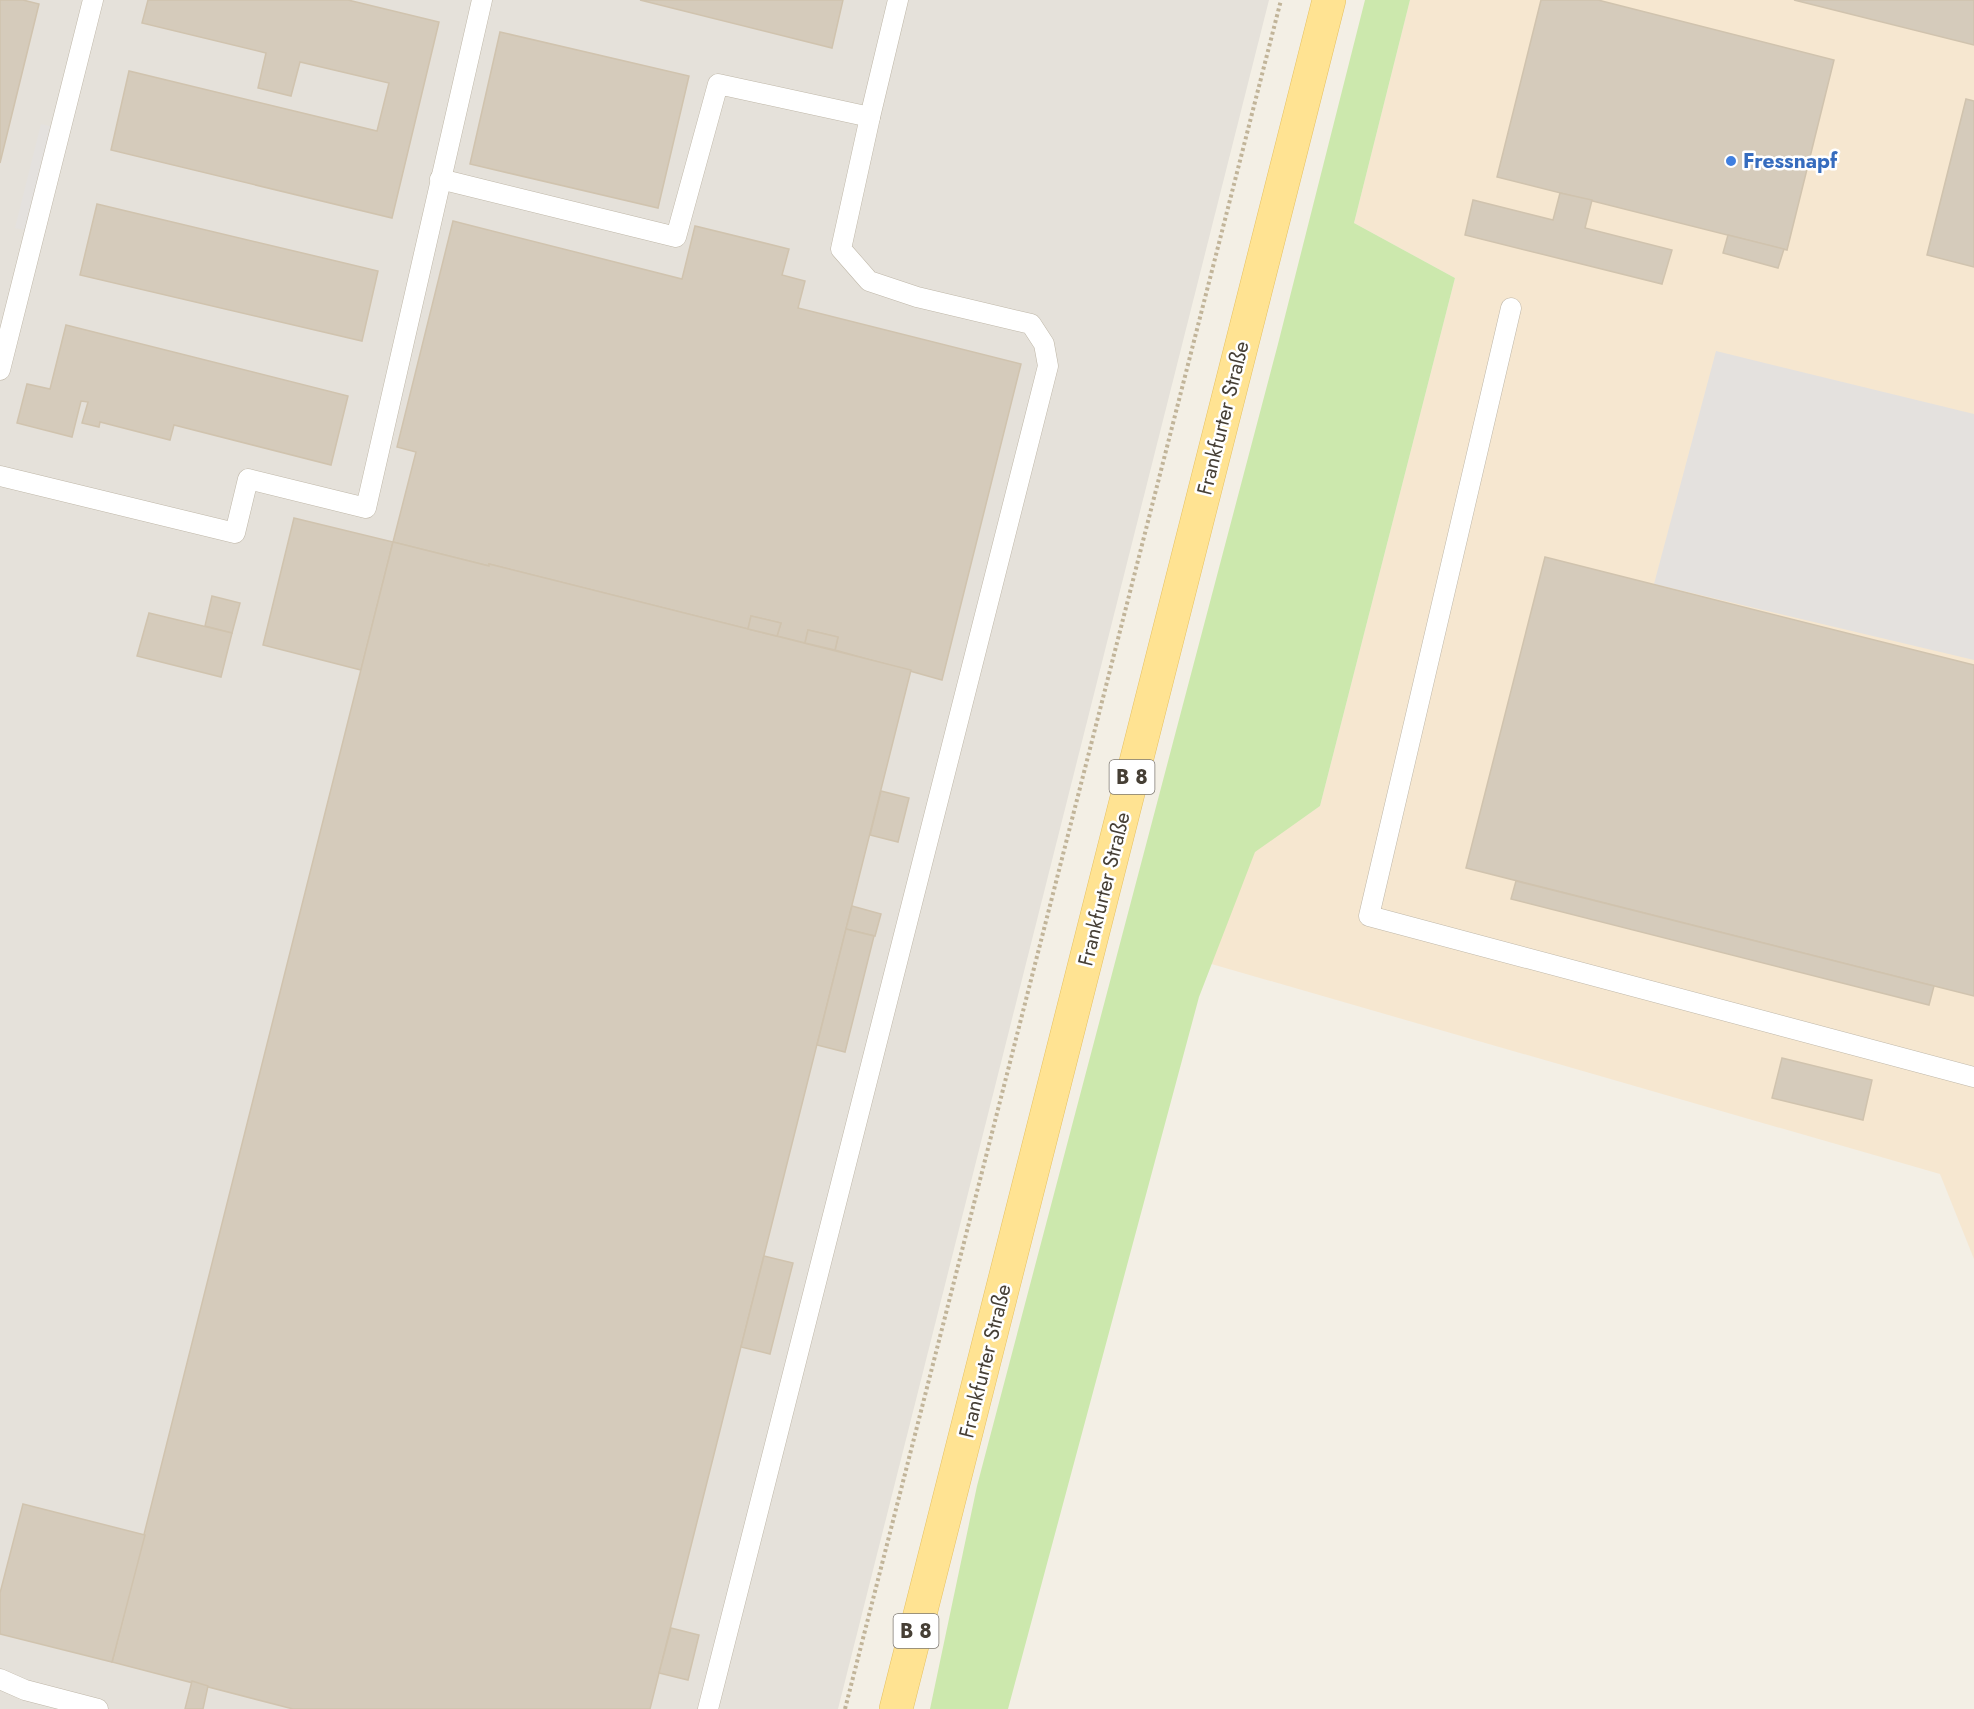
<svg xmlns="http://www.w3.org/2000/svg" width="1974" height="1709" font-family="Jost,sans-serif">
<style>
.commercial{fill:#f6e7d0}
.industrial{fill:#e5e1da}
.green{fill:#cce8ad}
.parking{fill:#e4e1de}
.building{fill:#d5cbbb;stroke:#d0c3ae;stroke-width:1.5}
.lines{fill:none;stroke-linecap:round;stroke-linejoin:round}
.lane-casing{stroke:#bfb7a8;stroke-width:21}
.primary-casing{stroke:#e6c161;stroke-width:34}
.path{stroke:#c1b499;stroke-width:4;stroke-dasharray:3 3;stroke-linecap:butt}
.lane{stroke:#fff;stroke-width:20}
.primary{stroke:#ffe392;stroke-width:33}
.shop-dot{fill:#3f7fe0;stroke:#fff;stroke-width:2}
.labels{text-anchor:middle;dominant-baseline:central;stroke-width:5;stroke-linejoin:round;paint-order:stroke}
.shield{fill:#fff;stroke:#7e7972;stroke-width:1.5}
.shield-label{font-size:20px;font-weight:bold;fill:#463f35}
.shop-label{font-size:21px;font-weight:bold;fill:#366cbe;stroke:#fff;text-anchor:start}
.street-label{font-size:21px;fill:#463f35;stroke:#fff}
</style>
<rect width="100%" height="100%" fill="#f3efe5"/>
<!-- commercial -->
<path class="commercial" d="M1410,0H1974V1259L1940,1174L1208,963L1255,851L1320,806L1455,278L1354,223Z"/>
<!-- industrial -->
<path class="industrial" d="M0,0H1269L838,1709H0Z"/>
<!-- green -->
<path class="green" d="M1365,0H1410L1354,223L1455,278L1320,806L1255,852L1199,997L1008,1709H930L977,1486L1278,344Z"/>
<!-- parking -->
<g class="parking">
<path d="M41,124L54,127L28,231L15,228Z"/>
<path d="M1716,351L1974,414V660L1654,584Z"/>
</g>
<!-- building -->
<g class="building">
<path d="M0,0H23L39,4L0,163Z"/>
<path d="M148,0H348L439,22L392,218L111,150L129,71L377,131L389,83L300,62L291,96L258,88L266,53L142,23Z"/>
<path d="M640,0H843L832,48Z"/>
<path d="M1541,0H1598L1834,60L1787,250L1497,177Z"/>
<path d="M1794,0H1974V45Z"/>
<path d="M500,32L689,76L658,208L470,164Z"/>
<path d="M1966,99L1974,101V267L1927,255Z"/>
<path d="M1560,193L1592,200L1585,228L1672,250L1662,284L1465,235L1473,200L1553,220Z"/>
<path d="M97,204L378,271L362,341L80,275Z"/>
<path d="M453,221L682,279L695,226L789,249L782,275L805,281L798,308L1021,364L942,680L835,650L838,637L808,630L805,643L777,636L781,623L751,616L748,629L489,564V566L393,542L416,452L397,447Z"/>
<path d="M1728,235L1784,249L1778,268L1723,253Z"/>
<path d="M66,325L348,396L331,465L174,425L170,440L100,422L99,427L82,423L88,402L81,401L72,437L17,423L27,384L50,389Z"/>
<path d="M294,518L393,542L361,670L263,645Z"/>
<path d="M393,542L489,566V564L911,670L650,1709H293L112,1662Z"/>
<path d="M1545,557L1974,665V996L1466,868Z"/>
<path d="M212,596L240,603L232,633L205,626Z"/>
<path d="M149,613L232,633L221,677L137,656Z"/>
<path d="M751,616L781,623L777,636L748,629Z"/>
<path d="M808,630L838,637L835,650L805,643Z"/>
<path d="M881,791L909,798L898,842L870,835Z"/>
<path d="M1516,881L1934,986L1929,1005L1511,899Z"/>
<path d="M852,906L881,914L875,936L846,929Z"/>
<path d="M846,929L874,936L845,1052L817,1045Z"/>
<path d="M1782,1058L1872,1080L1863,1120L1772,1098Z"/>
<path d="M764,1256L793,1263L770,1354L741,1347Z"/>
<path d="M23,1504L145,1535L112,1662L0,1634V1593Z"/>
<path d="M671,1628L699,1635L688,1680L659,1673Z"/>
<path d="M192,1681L208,1686L203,1709H185Z"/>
</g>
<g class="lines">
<defs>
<g id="lane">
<path d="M440,179L676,237L718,84L870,117L898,0"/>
<path d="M1511,308L1369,916L1974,1077"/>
<path d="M0,370L93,0"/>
<path d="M0,476L235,533L248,479L366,508L482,0"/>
<path d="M0,1679L25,1690L98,1709"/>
<path d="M708,1709L1048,366L1044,344L1031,324L917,297L869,281L841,249L870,117"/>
</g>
<path id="primary" d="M896,1709L1329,0"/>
</defs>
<!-- lane casing -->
<use href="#lane" class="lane-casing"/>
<!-- primary casing -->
<use href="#primary" class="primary-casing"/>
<!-- path -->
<path class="path" d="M845,1709L1281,0"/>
<!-- lane -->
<use href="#lane" class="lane"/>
<!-- primary -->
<use href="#primary" class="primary"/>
</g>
<!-- markers -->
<circle class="shop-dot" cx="1731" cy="161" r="6"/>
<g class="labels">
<!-- shield labels -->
<g class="shield">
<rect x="1109.5" y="760" width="45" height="34" rx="4.5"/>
<rect x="893.5" y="1614" width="45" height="34" rx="4.5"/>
</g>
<g class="shield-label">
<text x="1132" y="777">B 8</text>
<text x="916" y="1631">B 8</text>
</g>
<!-- shop labels -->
<g class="shop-label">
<text x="1743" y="161">Fressnapf</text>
</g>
<!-- street labels -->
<g class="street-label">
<text transform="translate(1223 418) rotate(-76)">Frankfurter Straße</text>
<text transform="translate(1104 889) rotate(-76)">Frankfurter Straße</text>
<text transform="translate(985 1361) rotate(-76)">Frankfurter Straße</text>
</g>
</g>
</svg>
